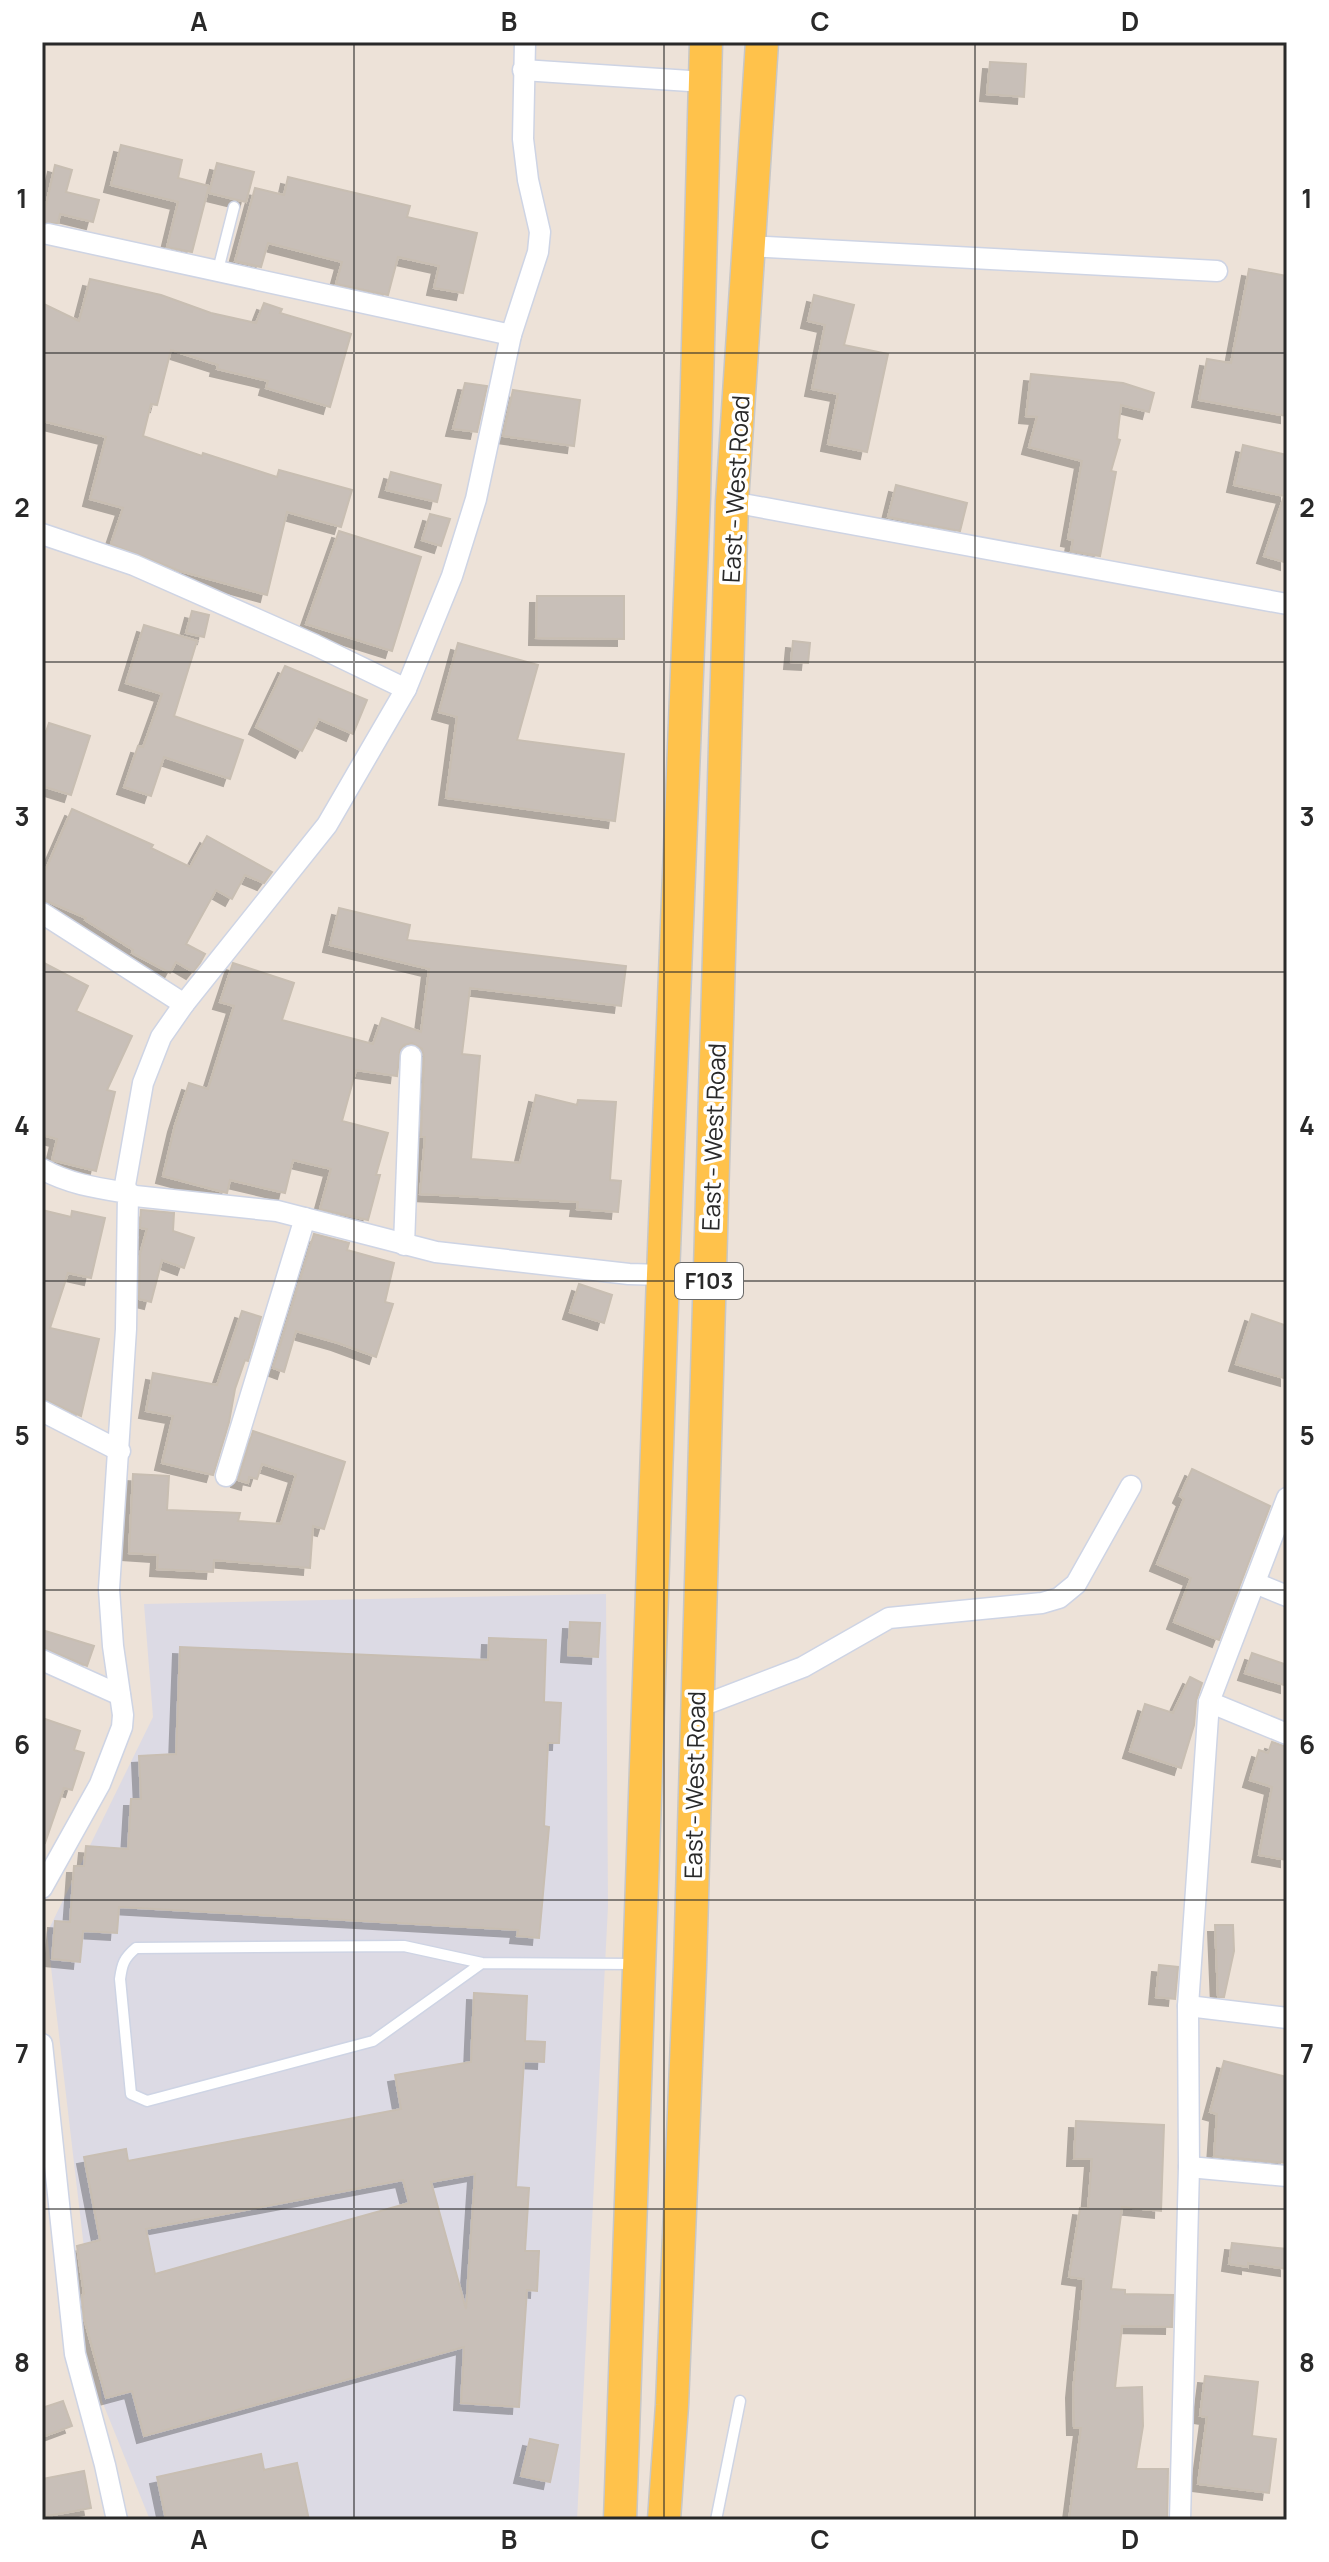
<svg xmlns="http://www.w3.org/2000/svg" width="1329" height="2562" font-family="Manrope,sans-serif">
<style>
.industrial{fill:#dcdae4}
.building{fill:#c8bfb8;stroke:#c8beb2;stroke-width:2;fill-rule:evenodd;filter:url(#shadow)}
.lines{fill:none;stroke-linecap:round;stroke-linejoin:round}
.lane-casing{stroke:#ced4e4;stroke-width:13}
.street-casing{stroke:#ced4e4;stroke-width:23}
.primary-casing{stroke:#c7c7c7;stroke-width:35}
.lane{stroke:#fff;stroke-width:10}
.street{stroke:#fff;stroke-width:20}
.primary{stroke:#ffc24b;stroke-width:32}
.grid{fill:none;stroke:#292929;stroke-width:2;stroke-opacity:0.55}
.labels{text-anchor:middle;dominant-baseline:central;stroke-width:7;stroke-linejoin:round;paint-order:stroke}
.shield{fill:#fff;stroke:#696969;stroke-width:2}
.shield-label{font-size:22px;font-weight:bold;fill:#292929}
.street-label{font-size:24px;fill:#292929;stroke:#fff}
.neatline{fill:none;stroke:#292929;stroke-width:3}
.grid-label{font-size:26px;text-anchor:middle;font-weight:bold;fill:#292929}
</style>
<defs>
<filter id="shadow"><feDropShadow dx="-7" dy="7" stdDeviation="0" flood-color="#0004"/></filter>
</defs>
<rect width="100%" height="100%" fill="#ede2d8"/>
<!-- industrial -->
<path class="industrial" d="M606,1594L608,1906L577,2520H150L102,2401L47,1933L153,1717L144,1604Z"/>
<!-- building -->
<g class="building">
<path d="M990,62L1026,64L1024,97L987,94Z"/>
<path d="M121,145L182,160L178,178L209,186L192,252L167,247L178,202L111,185Z"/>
<path d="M217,163L254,172L246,202L209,193Z"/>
<path d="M55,165L72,170L66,192L99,200L93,222L60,214L58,223H42Z"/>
<path d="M288,177L410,206L407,217L477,233L463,293L434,288L439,266L398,257L388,295L336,284L342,262L268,243L261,267L235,261L255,188L284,195Z"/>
<path d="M1249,269L1287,276V416L1199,400L1207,359L1231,363Z"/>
<path d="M90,279L161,295L211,313L256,323L264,303L282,309L280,313L351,334L330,407L266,388L268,381L217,369L218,365L171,350L157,405L151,404L143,436L202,456L203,453L277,477L279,470L352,490L341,527L287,512L267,595L180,571L111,544L123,508L90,499L106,437L42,421V303L79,321Z"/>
<path d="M814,295L854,305L844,345L888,354L867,452L828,444L838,394L812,389L825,325L808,321Z"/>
<path d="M1031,374L1123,383L1154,393L1149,412L1121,405L1117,439L1120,440L1111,471L1116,472L1100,556L1071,551L1073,540L1068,539L1082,461L1029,447L1037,417L1026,416Z"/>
<path d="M465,383L487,386L477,432L453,429Z"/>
<path d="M513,390L580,400L574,446L503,436Z"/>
<path d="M1243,445L1287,455V563L1264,556L1284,496L1234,485Z"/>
<path d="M391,472L441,485L437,502L386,490Z"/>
<path d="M896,485L967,503L960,531L888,517Z"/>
<path d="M430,514L450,519L441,546L422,540Z"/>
<path d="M339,531L421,557L392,651L306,624Z"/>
<path d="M537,596H624V639L536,638Z"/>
<path d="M192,611L209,615L204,637L186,633Z"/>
<path d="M144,625L197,641L174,716L243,740L230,779L164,757L151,796L124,787L138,746L143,747L162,694L126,683Z"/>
<path d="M793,641L810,643L808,663L791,662Z"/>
<path d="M458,643L538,665L517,740L624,754L615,821L446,798L457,717L439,712Z"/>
<path d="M285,666L367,700L353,734L319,719L302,751L256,727Z"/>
<path d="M49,723L90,736L71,795L42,786V744Z"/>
<path d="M72,809L153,845L151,848L190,867L207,836L272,872L264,883L245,875L232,899L216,890L186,944L205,954L200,963L193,972L176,962L170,973L132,953L133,950L85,920L86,918L42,899V878Z"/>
<path d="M339,908L410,925L407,940L626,966L621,1006L470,988L462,1054L480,1056L471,1159L520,1163L536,1095L577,1105L578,1100L616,1102L610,1180L621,1181L618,1212L577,1209L578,1202L420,1194L425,1137H421L424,1056L422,1049L412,1043L404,1045L400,1050L397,1076L356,1070L342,1121L388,1133L376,1175H380L368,1220L320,1209L331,1169L293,1160L285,1193L230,1180L227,1193L223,1192L163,1176L175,1125L189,1083L208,1089L234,1006L220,1002L233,963L294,983L282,1020L373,1044L382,1018L421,1032L429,969L330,945Z"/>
<path d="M42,962L88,986L76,1011L132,1036L107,1090L115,1092L96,1171L52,1160L57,1139L42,1135Z"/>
<path d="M42,1210L71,1217L72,1211L105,1218L91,1278L68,1273L50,1328L99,1339L81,1416L42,1398Z"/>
<path d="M141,1210L174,1213L173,1231L194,1238L184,1268L162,1260L151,1302L139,1299L140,1254L147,1229L140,1228Z"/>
<path d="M314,1234L349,1243L347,1250L394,1263L385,1302L393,1304L376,1357L338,1343L296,1331L284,1372L273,1368Z"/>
<path d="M579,1284L612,1295L604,1323L570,1312Z"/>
<path d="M242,1311L261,1317L248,1361L245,1360L235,1389L229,1422L213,1475L162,1463L173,1416L146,1411L153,1373L217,1385Z"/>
<path d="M1252,1314L1287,1326V1379L1236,1364Z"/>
<path d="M253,1431L345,1462L324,1529L313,1526L310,1568L214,1560L213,1572L157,1569L158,1555L129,1553L133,1474L169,1476L167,1510L240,1513L238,1521L281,1524L296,1475L262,1464L257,1479L249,1477L248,1483L238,1480Z"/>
<path d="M1192,1469L1270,1506L1219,1640L1174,1622L1191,1578L1157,1564L1184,1499L1180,1496Z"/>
<path d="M570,1622L600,1623L598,1657L568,1655Z"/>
<path d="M42,1630L94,1646L87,1666L42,1647Z"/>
<path d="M489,1638L546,1640L544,1702L561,1703L559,1743H548L544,1826L549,1827L539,1938L517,1936L518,1930L119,1907L117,1933L83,1931L80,1962L52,1959L55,1921L70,1922L74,1866H84L86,1846L128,1849L131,1799H141L139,1756L176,1754L180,1647L488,1660Z"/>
<path d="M1252,1653L1287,1665V1686L1245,1673Z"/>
<path d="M1190,1677L1202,1683L1196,1701L1194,1725L1181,1768L1130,1751L1145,1704L1173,1713Z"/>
<path d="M42,1718L80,1731L74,1750L84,1753L72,1790L64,1788L45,1843L42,1842Z"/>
<path d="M1272,1742L1287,1747V1860L1259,1855L1272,1787L1250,1780L1259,1750L1268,1753Z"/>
<path d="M1215,1925H1233L1234,1951L1224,1997H1218Z"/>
<path d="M1159,1965L1178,1967L1175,1999L1156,1997Z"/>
<path d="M474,1993L527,1996L525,2041L545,2042L544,2062L524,2061L516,2187L529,2188L525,2251H539L537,2291L527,2290L519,2407L461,2403L464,2347L144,2436L132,2391L106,2398L84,2318L82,2295L84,2294L77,2246L100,2240L84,2157L126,2149L128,2161L401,2109L395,2075L471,2062ZM475,2174L466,2309L431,2182ZM403,2180L409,2203L155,2274L146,2229Z"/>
<path d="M1224,2061L1287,2077V2163L1214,2156L1217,2114L1210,2112Z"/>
<path d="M1076,2121L1164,2125L1161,2211L1122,2207L1111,2289L1125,2290V2294L1173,2295L1172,2327L1122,2326L1115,2388L1142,2387L1143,2426L1136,2469H1168L1167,2520H1069L1081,2428H1074L1073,2391L1084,2279L1069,2277L1080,2208L1088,2209L1092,2159H1074Z"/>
<path d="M1232,2243L1287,2249V2269L1248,2263V2267L1229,2264Z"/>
<path d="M1205,2376L1258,2382L1252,2436L1276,2439L1269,2493L1198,2484L1207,2417L1200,2416Z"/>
<path d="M63,2401L72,2426L42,2437V2408Z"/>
<path d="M530,2439L558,2445L550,2482L521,2476Z"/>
<path d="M261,2454L264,2470L297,2463L309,2520H166L157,2477Z"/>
<path d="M84,2471L91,2508L42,2517V2479Z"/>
</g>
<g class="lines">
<defs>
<g id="lane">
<path d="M218,270L234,207"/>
<path d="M482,1963L373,2041L147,2101L131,2094L120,1979C122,1964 124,1958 136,1948L404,1946L482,1963L636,1964"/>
<path d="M716,2520L740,2401"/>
</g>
<g id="street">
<path d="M525,42L523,139L528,180L540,232L538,252L511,335L476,499L452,576L406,689L327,825L184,1004L161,1037L143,1083L125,1185L128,1193L135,1196L277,1211L436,1252L629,1274L663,1275"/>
<path d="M523,70L705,82"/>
<path d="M48,234L511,335"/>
<path d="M749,246L1217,271"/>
<path d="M732,502L1287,604"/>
<path d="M42,534L134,565L315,645L406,689"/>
<path d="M42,913L184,1004"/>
<path d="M42,1169C69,1184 97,1188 128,1193L126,1329L109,1589L113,1646L123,1715L122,1727L100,1784L42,1888"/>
<path d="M404,1245L411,1056"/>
<path d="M42,1411L120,1451"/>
<path d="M226,1476L305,1218"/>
<path d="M1255,1583L1287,1596"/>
<path d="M42,1660L120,1695"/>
<path d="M1209,1702L1287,1734"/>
<path d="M696,1708L803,1667L889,1618L1042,1603L1059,1598L1076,1584L1131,1486"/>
<path d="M1188,2006L1287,2018"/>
<path d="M42,2044L75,2354L105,2465L117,2520"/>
<path d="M1189,2167L1287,2176"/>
<path d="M1180,2520L1189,2167L1188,2006L1209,1702L1287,1498"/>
</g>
<g id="primary">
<path d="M620,2520L663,1275L694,497L706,42"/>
<path d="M664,2520L672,2405L690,1967L732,502L762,42"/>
</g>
</defs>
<!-- lane casing -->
<use href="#lane" class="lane-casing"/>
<!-- street casing -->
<use href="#street" class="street-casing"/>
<!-- primary casing -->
<use href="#primary" class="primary-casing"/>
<!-- lane -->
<use href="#lane" class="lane"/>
<!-- street -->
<use href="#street" class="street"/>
<!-- primary -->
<use href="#primary" class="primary"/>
</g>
<!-- grid -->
<path class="grid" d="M354,42V2520M664,42V2520M975,42V2520M42,353H1287M42,662H1287M42,972H1287M42,1281H1287M42,1590H1287M42,1900H1287M42,2209H1287"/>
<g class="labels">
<!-- shield labels -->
<rect class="shield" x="675" y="1263" width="68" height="36" rx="6"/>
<g class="shield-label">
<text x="709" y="1281">F103</text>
</g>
<!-- street labels -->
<g class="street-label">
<text transform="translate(735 489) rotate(-87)">East - West Road</text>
<text transform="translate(713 1137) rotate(-88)">East - West Road</text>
<text transform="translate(694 1785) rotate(-89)">East - West Road</text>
</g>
</g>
<!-- border -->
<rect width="1329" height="2562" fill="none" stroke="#ffffff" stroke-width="88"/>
<rect x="44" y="44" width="1241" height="2474" class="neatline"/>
<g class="grid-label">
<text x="199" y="31">A</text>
<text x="509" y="31">B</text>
<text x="820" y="31">C</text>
<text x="1130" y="31">D</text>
<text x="22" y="208">1</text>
<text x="1307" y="208">1</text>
<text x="22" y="517">2</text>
<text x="1307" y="517">2</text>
<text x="22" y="826">3</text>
<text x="1307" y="826">3</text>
<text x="22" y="1135">4</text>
<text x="1307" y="1135">4</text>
<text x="22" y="1445">5</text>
<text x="1307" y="1445">5</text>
<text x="22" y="1754">6</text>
<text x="1307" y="1754">6</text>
<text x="22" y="2063">7</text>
<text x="1307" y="2063">7</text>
<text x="22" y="2372">8</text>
<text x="1307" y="2372">8</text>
<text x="199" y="2549">A</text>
<text x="509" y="2549">B</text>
<text x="820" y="2549">C</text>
<text x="1130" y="2549">D</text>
</g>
</svg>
